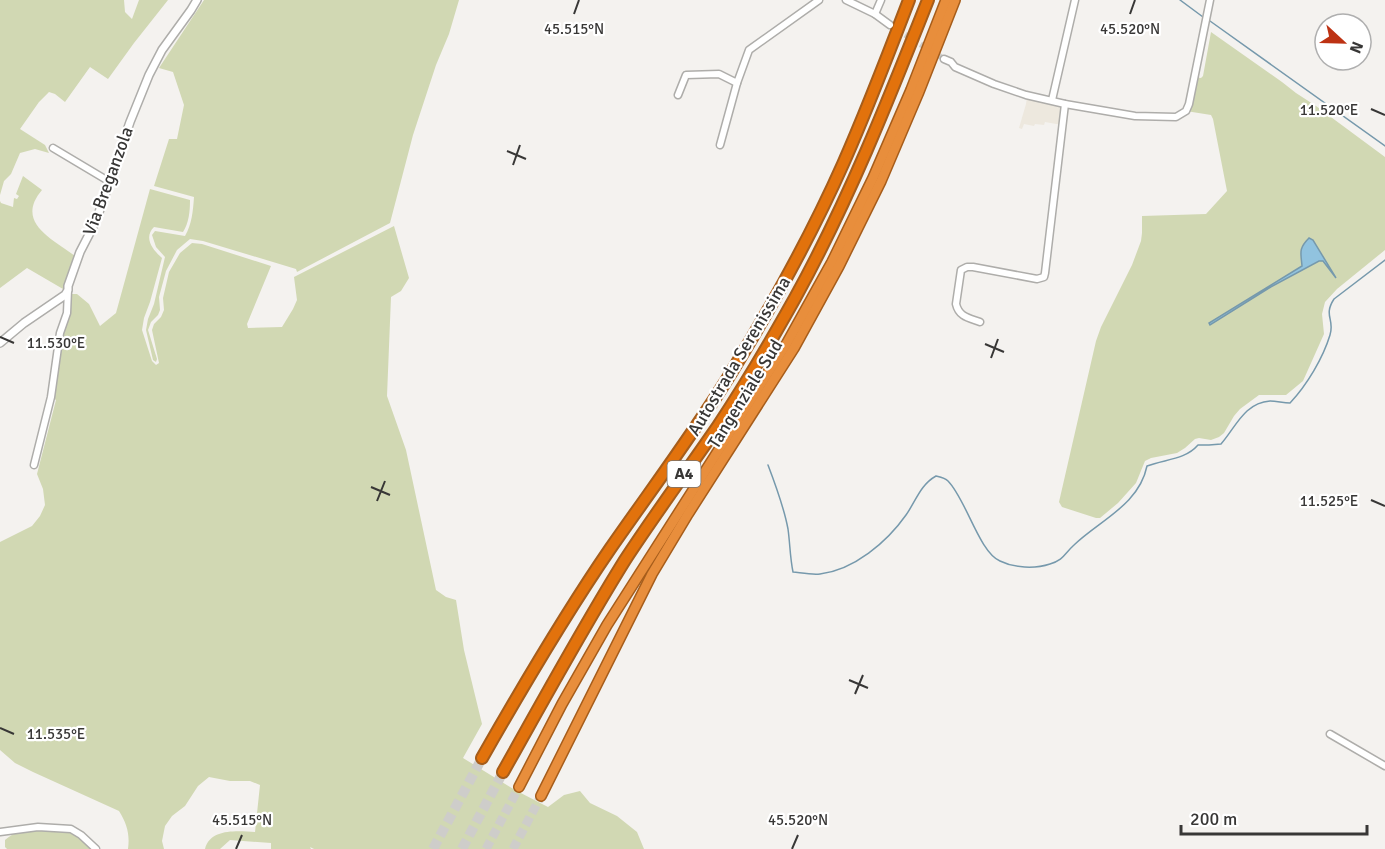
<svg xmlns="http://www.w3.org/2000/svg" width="1385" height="849" font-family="Signika,sans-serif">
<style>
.built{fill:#ede8de}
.green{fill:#d1d8b3}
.water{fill:#91c3df;stroke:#7699ac;stroke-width:1.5}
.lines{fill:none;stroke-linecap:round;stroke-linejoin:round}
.stream{stroke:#7699ac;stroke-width:1.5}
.minor-tunnel{stroke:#cecdca;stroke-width:6;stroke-dasharray:6 3;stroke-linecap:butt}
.trunk-tunnel{stroke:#cecdca;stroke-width:9;stroke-dasharray:9 4.5;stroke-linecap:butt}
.motorway-tunnel{stroke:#cecdca;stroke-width:10;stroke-dasharray:10 5;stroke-linecap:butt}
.minor-casing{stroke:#aeadaa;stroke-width:9}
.tertiary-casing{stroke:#aeadaa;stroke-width:10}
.trunk-casing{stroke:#a65d1b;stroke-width:12}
.motorway-casing{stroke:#a65d1b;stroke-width:14}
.minor{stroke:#fff;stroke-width:6}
.tertiary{stroke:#fff;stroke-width:7}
.trunk{stroke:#e88e3c;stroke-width:9}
.motorway{stroke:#e2720c;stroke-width:10}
.ticks{fill:none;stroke:#383736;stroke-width:2}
.labels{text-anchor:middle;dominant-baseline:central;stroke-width:4.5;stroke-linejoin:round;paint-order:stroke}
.shield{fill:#fff;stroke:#747372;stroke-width:1.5}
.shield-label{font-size:16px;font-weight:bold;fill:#383736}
.street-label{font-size:18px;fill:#383736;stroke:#fff}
.ticks-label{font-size:15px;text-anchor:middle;fill:#383736;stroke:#fff;stroke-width:4.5;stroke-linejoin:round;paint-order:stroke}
</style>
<rect width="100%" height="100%" fill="#f4f2ef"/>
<!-- built -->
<path class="built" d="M1027,97L1064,105L1062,125L1045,122L1044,125L1035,124L1034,126L1024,124L1022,129L1019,128L1026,104Z"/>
<!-- green -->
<g class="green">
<path d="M0,0H124L125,12L132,19L139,0H168L134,43L108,79L90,67L65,102L55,94L49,92L39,102L20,129L45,145L49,153L35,149L20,153L11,174L4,181L0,195Z"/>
<path d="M204,0H459L449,34L436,65L413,135L390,223L297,272L296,269L203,241L190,239L177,250L166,271L159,297L160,310L158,315L151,322L148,330L157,359L156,362L153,360L146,330L148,319L154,304L165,257L156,247L152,235L155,231L185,236C192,224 193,211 194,197L154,186L169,139H177L184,105L173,72L159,68Z"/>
<path d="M1211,32L1282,82L1296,93L1316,106L1385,157V250L1337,289L1325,302L1322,314L1324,334L1303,381L1286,395H1259L1240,409L1234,416L1224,433L1219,437L1211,440L1199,438L1195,439L1185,448L1177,453L1151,458L1145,461L1136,483L1118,503L1100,518H1096L1062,507L1059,502L1096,341L1101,327L1132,265L1141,241L1142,233V216L1206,214L1227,191L1213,119L1211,115L1186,111L1194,77L1201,78L1203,76Z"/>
<path d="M23,176L42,190C15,222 51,238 75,256L63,289L27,268L0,288V201L1,203L13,207L14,198L17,199L19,196L16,194Z"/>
<path d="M150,189L190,200C190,211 189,223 183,232L154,227C143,238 153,250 162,258L150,302L144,318L142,330L152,361L156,365L159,363L152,330L154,324L161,317L164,310L163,298L169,272L180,253L192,243L202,244L271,266L247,324L248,328L282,327L293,309L297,300L294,277L394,226L409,278L401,291L391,297L387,396L406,450L436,590L446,597L456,600L464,650L482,724L463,758L515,790L548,807L564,795L580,791L590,803L617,816L637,832L644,849H314L310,847L311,849H271V843L230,840L220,849H205C210,828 238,831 255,832L260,785L250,781H230L209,777L198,786L185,806L172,816L165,826L162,841L164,849H128C130,834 127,824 119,811L33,772L15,763L0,750V542L32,526L40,516L45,505L43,489L37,474L56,400L51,397L68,294H77L89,304L100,326L116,313Z"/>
<path d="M38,828L71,830L94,849H7L5,847V840C15,831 26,830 38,828Z"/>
</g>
<!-- water -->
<path class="water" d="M1309,238L1313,240L1336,278L1323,261H1319L1269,288L1210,325L1209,323L1302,266C1301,253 1298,249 1309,238Z"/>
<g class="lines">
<!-- stream -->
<g class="stream">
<path d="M1180,0L1203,17"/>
<path d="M1210,21L1385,146"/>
<path d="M768,465C776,486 784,507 788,529C790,543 790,558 793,572C802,573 812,575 820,574C854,570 887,542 906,515C916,501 920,485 936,476C940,477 945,478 948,481C966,499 979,552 1000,561C1014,568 1035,569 1050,564C1064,560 1064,554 1074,545C1100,520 1139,505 1147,466C1165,459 1185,460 1198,445H1209L1221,444C1236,427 1244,403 1270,401C1277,401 1283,403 1290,403C1307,385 1323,358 1330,335C1335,319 1323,316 1334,299L1385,260"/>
</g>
<!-- minor-tunnel -->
<path class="minor-tunnel" d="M890,25L944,59"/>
<!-- trunk-tunnel -->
<g class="trunk-tunnel">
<path d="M486,849L519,787"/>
<path d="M513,849L541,796"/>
</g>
<!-- motorway-tunnel -->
<g class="motorway-tunnel">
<path d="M433,849L482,758"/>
<path d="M462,849L503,772"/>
</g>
<defs>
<g id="minor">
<path d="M846,0L875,14L890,25"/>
<path d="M875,14L881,0"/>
<path d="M944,59L951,62L955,67L994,84L1026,95L1065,104L1135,116L1176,117L1186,111L1189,104L1210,0"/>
<path d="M678,95L686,75L719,74L737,83L749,50L819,0"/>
<path d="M1052,100L1075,0"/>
<path d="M720,145L737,83"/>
<path d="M53,148L110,182"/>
<path d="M980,322C969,318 959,317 956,304L961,270L967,267H973L1037,279L1044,277L1045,273L1065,104"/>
<path d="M34,465L51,397L60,333L67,313L68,290"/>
<path d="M1330,734L1385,766"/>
<path d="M0,832L38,827L71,829L81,835L96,849"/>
</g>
<path id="tertiary" d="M0,343L24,323L65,295L68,290V286L80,252L96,221L130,122L149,75L162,50L191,10L197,0"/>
<g id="trunk">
<path d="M519,787L562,704L607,625L787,343L832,262L873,178L911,90L946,0"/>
<path d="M541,796L652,574L688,514L794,348L839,266L881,181L918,94L955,0"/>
</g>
<g id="motorway">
<path d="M482,758C523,686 564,616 610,549C651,490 694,433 731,373C772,306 811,236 843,164C867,110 888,55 909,0"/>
<path d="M503,772C543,701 582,629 625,560C655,514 687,471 718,426C746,384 771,341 795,298C848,202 888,101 928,0"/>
</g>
</defs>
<!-- minor casing -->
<use href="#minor" class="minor-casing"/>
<!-- tertiary casing -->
<use href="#tertiary" class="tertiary-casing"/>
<!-- trunk casing -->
<use href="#trunk" class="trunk-casing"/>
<!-- motorway casing -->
<use href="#motorway" class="motorway-casing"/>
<!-- minor -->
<use href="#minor" class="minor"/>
<!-- tertiary -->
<use href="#tertiary" class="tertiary"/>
<!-- trunk -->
<use href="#trunk" class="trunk"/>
<!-- motorway -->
<use href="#motorway" class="motorway"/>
</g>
<!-- ticks -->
<path class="ticks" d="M574,14L579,0M1130,14L1135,0M1371,109L1385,115M507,151L526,159M513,165L520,145M0,337L14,343M985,344L1004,352M991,358L998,339M371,487L390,495M1371,500L1385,506M377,501L385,481M849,680L868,688M855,694L863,675M0,728L14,734M236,849L242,835M792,849L798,835"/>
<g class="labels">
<!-- shield labels -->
<rect class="shield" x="667.5" y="461" width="33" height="26" rx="4.5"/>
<g class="shield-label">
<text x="684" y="474">A4</text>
</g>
<!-- street labels -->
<g class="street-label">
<text transform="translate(108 181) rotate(-70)">Via Breganzola</text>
<text transform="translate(739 356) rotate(-59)">Autostrada Serenissima</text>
<text transform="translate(745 394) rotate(-58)">Tangenziale Sud</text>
</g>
</g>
<g class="ticks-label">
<text x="574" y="34">45.515°N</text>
<text x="1130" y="34">45.520°N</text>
<text x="1329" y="115">11.520°E</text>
<text x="56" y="348">11.530°E</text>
<text x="1329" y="506">11.525°E</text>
<text x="56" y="739">11.535°E</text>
<text x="242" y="825">45.515°N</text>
<text x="798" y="825">45.520°N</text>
</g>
<!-- north arrow -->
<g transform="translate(1343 42) rotate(112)"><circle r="28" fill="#ffffff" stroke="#afafaf" stroke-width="1.5"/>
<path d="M0-4.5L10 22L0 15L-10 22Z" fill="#bd3213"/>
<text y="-9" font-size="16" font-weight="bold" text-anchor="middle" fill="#383736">N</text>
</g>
<!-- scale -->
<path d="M1181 825v9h186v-9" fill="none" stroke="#383736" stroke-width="3"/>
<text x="1190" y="825" font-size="18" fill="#383736" stroke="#ffffff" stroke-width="4.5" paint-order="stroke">200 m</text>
</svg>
